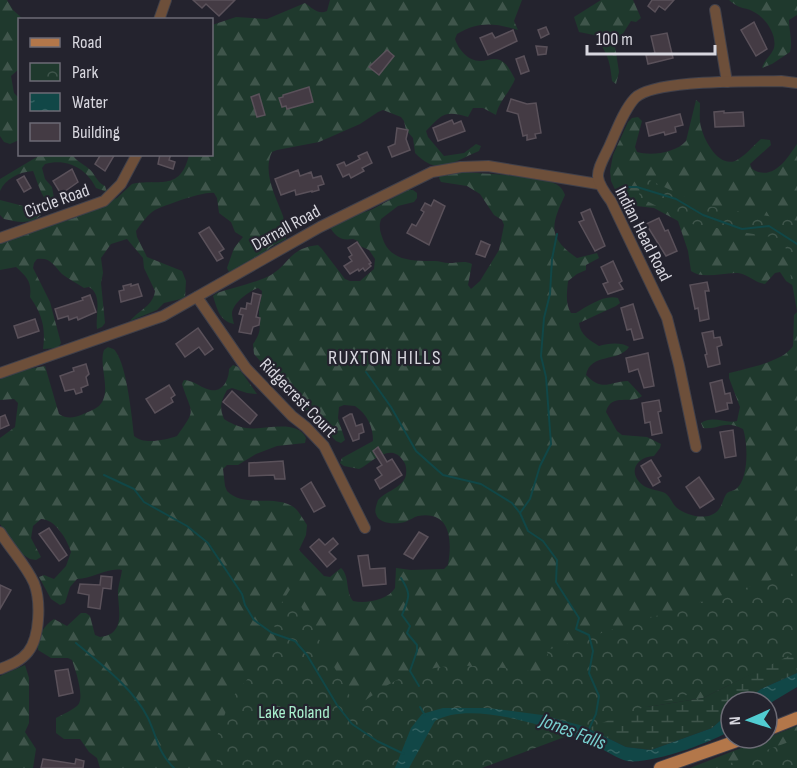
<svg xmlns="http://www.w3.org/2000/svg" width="797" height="768" font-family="'Sofia Sans Condensed',sans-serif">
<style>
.forest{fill:url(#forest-firs)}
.wetland{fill:url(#wetland-marsh)}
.park{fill:url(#park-crowns)}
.water{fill:url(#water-ripples)}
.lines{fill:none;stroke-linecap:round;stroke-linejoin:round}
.stream{stroke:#114747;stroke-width:2}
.building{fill:#443b44;stroke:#5a515a;stroke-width:1.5}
.minor-casing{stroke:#41404a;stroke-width:12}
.major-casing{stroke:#41404a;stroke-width:14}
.minor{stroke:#6d4f3a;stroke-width:10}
.major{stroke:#b3774a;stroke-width:12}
.labels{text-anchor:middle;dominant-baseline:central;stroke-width:4.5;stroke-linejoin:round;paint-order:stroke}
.street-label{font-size:18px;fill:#d8d7df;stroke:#24232e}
.park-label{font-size:18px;fill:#a9f0ce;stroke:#24232e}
.neighbourhood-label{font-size:20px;letter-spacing:1.5px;fill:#d8d7df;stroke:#24232e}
.water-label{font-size:20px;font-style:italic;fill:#78d0d0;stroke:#24232e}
</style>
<defs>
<pattern id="forest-firs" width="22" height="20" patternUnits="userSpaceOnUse" patternTransform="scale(1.5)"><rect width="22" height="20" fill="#1f392d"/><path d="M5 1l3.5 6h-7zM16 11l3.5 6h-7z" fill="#3f554b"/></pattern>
<pattern id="wetland-marsh" width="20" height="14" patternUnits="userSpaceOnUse" patternTransform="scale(1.5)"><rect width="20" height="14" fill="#1f392d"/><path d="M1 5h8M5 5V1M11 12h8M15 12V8" fill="none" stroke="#3f554b"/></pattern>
<pattern id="park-crowns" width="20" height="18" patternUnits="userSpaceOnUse" patternTransform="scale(1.5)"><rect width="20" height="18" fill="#1f392d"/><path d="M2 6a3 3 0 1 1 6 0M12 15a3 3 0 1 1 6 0" fill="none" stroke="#3f554b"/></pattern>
<pattern id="water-ripples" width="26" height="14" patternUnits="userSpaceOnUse" patternTransform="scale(1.5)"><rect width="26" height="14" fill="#114747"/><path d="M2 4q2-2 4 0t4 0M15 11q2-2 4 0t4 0" fill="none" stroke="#336161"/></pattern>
</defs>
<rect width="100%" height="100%" fill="#24232e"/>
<!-- forest -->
<g class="forest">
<path d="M0,0H7L13,10L23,19L20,20L19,69L11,76L14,93L19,98V140L10,144L4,142L0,136Z"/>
<path d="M330,0H522L514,21L518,30C495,23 478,21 457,34L455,39C458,49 468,61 480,61C487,61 493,57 500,60C508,64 511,72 515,79C510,92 499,101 496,115L483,108H473L468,117C445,110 442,114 426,131L428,137L444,156L464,153L476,144L481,146L479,151C453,161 439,178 415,153L413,138L406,130L404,121L401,117L383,110L378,112L360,124L319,142L277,150L272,152C262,172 276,197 283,216C285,223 285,232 286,239L272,246L256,259L229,272L227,268L234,248L243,237L235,232L231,222L219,213L217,198L214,193C204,191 166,205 155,210C148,214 141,224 136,231L137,237L147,257L182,271L186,281L185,298L164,303L157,310L130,321C139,310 153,306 155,291L144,268L143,258L127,239L111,244L101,258L103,273L101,283L105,323L102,327L97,329C95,316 103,295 89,287L84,288C77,283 68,279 62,274C54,266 51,257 37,259L34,263L33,268L50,302L61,343L58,348L43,349C46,328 42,314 30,297C32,282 27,277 16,267L0,270V243L77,217L91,208L117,198L132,184C157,178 180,193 189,155L212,154V25L236,17L267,19L305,3C312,8 318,15 327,11Z"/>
<path d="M601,0H633L641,18L636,22L631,21L615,46L619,72L616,84L612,81C610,60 607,52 594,35L579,32L574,17Z"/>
<path d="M729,0H797V15L789,20C789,32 793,41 790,52L772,64L762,68C764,60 771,56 774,48C777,35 766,18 754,12C744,6 742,11 729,0Z"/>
<path d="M696,100L700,103C700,111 699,120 701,127C704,140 718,167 735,161C744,157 753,146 761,139L770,140L771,145L750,164L752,169C773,182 787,159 797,144V288L786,281L780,272L775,273L765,284C755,283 748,274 738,273C724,272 703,280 691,271L688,251L678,221L654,208L628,205L620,200L611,181L610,171L613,155L628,122L632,118L638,117L642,121L635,147L637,152C651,156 676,153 686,141Z"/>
<path d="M72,154C76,161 82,163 88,168C95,173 96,182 105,186L107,192L96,188C86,168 67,158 45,164L42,168L45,179L52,187L56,209C43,204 38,183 33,171C19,172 5,179 0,191V179L40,155Z"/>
<path d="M461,172C484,174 538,175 556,184C561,187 563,190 565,195C551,225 547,237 577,258L597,253L599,258L586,265V270L577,274L568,281C567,292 565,304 571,313H576C587,306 605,294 618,298L620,303L616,306L579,323C580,335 591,341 599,346C608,343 622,342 629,347C618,363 591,352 586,375C603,392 608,382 628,381L642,396C631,405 611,392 606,412L617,431L622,435L647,437L661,444L660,448L654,456C635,457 627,474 644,486C650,490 659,490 665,493C671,497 672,504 677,508C687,516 710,522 719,509C723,504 723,498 727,493C730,491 733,491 736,489C749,479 748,443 743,429C724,419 720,430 703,428L701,423C713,415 725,424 737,421L740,407L729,378V373C747,368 783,362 793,346L794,315L797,312V651L703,698L647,707L605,703L395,768H100L97,758L89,752L80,739H64L56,733V718C63,714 73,710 78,705C85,697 75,669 72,660L68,658H51L38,650C37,637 43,626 54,619L67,626L81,613H86L90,616L95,635L100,637C128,634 117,606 118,590C119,583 121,577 122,570C108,567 92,579 77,579L70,587L65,603L60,605L51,599L39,577L44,575L54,579L66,566L71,552C67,539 55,519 41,519L33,526L31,538L41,557L36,560L30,559L22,554L0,524V438L15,427L18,403L14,399L0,400V379L23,370L45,366L59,414C66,419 74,418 81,415C87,412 94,410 99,406C113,392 98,366 104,350L108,347C112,349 114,348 116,352C127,367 132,418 134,436C144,445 165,440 177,436C197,407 192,416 182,384L184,380C195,381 198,386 207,389C222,395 229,380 229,369L233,365L238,367L257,394L247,393L232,388L227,390C221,401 219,407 224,419C230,423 239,427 246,428C264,431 296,418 306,438L305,443L277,446L256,454L238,465H227L223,469L225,486L227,491C244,508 273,495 292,506C298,509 303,519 307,525L306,535L299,550L324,576L330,577L341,568C350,576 345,591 353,601C366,604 388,600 395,588L396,568L411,570L444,569L448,565C452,543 452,510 418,516C414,517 410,520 405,522C397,524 379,525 376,514C374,510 377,504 378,500C385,492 398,489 404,480C407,476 407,466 404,462C391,440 372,463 359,469L344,466L340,463L342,458L373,441C373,426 367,414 355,406L344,405L339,407L338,418L345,440L341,443L336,441L275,378L254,354L253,344C263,330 259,326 259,311C259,304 262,298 262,291L258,288C249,291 233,303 232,313C232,317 233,320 234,324C219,321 217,308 213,296L217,293C231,288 259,282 271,275C290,263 290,248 318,245L322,249L345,279L350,281H360L374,269L375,259L369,250L360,246L358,241L353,239C339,241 336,236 328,225L342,219L371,210L408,190H413L417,193V198L414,202L398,206L381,219C378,228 381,234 384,242C393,262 416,261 435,261C439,261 444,263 449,263C457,263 465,260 472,264L468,285L471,289L480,281L499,250L504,225L502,220L494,215L480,194L467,186L441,182L439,178L441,173Z"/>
<path d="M0,200L39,210L41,215C30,225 17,222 4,219L0,215Z"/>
<path d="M25,665L29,678V723L25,732L36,749L33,768H0V676Z"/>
<path d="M797,726V768H690Z"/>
</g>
<!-- wetland -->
<path class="wetland" d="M797,651V673L761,689L743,702H731V711L712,728L651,750L626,747L583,726L605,703L647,707L703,698Z"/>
<!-- park -->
<g class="park">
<path d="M641,176L702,205L797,221V311L784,239L692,224L639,197Z"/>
<path d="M797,572V652L731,684L655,703L482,768H217L216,739L230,700L281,639L271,620L291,588L356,707C372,696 389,682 408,675C454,658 504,669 551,673L547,650Z"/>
<path d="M797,739V768H717Z"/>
</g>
<!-- water -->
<g class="water">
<path d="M797,673V687L767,705V702H743L761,689Z"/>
<path d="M443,708H488L542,715L583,726L626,747L651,750L712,728L731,711V730C714,742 648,765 627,761C616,758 605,750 594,745C557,729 472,699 435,721L409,768H395L411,728L422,714Z"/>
</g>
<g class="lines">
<!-- stream -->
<g class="stream">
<path d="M628,187H637L676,199L703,215L742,229L769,226L797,244"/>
<path d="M366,372L391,407L416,451L443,475L481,484L512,503L520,513L528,531L543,541L557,560L556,582L579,618L576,629L589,635L593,651L589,673L599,696L596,714L588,731"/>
<path d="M104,475L134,489L144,502L187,526L208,543L242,594L245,605L254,620L272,633L295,641L307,655L337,705L352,724L377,741L404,754"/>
<path d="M520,513L530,499L540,466L551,444L546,377L541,356L544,318L550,294L552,259L557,234"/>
<path d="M401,578C412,595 409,597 402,615L410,626L407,633L417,645V651L410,671L419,686"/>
<path d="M76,643C102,665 133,688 148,718C158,739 157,751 174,768"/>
<path d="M420,707L425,715"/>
</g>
</g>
<!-- building -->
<g class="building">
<path d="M193,0H235L219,16L206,4L202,8Z"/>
<path d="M652,0H674L665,10L659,6L655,12L648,6Z"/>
<path d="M754,22L767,49L756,56L741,30Z"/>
<path d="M546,27L549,34L541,38L538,30Z"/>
<path d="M513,30L517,41L488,55L480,38L492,33L495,38Z"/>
<path d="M667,33L673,58L648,64L646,55L655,53L651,36Z"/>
<path d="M536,46L547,47L546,54L538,55Z"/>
<path d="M387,50L394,56L379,75L369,67Z"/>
<path d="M524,56L529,71L521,74L516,59Z"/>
<path d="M309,87L313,102L287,109L286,106L282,107L279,98L283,97V95Z"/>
<path d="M259,94L265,115L257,117L251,97Z"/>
<path d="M511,99L527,104L536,103L541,133L535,134L536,138L527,140V135L523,136L518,114L507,111Z"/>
<path d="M724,111V113L743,112L744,126L715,127L714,112Z"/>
<path d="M680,114L683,125L675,127L676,132L665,135L664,132L649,136L646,123Z"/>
<path d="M452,120L454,124L461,121L465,131L438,141L433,128Z"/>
<path d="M397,128L408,130L406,139L410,150L392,157L388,147L395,144Z"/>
<path d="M367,152L372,163L362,168L364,171L351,178L349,174L343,177L337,165L344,162L346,166L360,159L358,156Z"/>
<path d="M101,154H115L105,171L95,164Z"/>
<path d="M160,154H171L169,160L175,162L173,169L158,164Z"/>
<path d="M72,169L78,182L61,194L53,181Z"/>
<path d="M298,170L300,176L311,172L313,178L321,176L324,184L318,186L319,190L312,192V191L296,195L295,190L281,195L275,179Z"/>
<path d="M24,176L31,188L24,192L17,180Z"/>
<path d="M434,200L445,206L429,245L407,233L412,224L416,226L424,212L421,210L425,203L431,206Z"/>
<path d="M590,209L605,246L595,251L579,222L584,220L581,213Z"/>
<path d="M659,218L665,231L668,230L677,251L666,256L646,224Z"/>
<path d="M209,227L224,249L219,252L223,258L217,261L199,233Z"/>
<path d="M481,241L490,245L485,257L476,254Z"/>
<path d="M357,242L371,263L369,264L371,266L365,271L363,268L359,271L358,269L350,274L344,266L352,261L349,257L352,255L348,248Z"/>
<path d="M613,261L622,281L619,283L623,289L608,294L603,284L608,282L601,267Z"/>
<path d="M707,282L709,291H705L709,319L700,321L698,308L695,309L690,285Z"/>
<path d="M131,284V286L138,284L142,296L121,302L119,291L124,290L123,286Z"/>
<path d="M253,293L261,295L256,317L260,318L259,325L253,327L251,334L239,332L243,315L239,314L241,308L246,309L247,303L251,304Z"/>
<path d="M90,295L96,312L78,320L77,317L69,320L68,316L58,319L55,309L83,300L82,298Z"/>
<path d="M633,304L643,338L634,340L631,329L627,330L621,308Z"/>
<path d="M35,319L39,331L18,338L14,326Z"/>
<path d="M198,328L213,349L205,355L199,347L185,357L176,344Z"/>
<path d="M713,331L714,338L720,337L722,345L717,347L720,364L708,367L705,355L707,354L702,333Z"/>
<path d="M648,353L654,386L644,388L638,369L629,372L626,358Z"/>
<path d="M86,364L89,374L86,377L88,385L81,388L82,392L76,394L74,389L65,391L60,376L74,371L73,368Z"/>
<path d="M722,380L725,394L730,393L732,403H727L728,409L716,412L710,383Z"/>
<path d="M169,385L175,395L171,398L173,402L155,413L146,399Z"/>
<path d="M232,391L257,415L250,424L223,402Z"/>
<path d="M659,400L661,411L658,412L662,433L652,435L650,422L645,423L642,403Z"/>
<path d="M350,414H352L356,426L362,424L364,432L359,434V439L353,441L343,418Z"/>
<path d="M5,415L9,425L0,429V417Z"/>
<path d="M733,430L736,456L725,458L720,432Z"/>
<path d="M378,447L387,462L392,459L402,475L380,489L375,480L382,475L377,468L382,465L373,451Z"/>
<path d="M651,460L661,476L658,478L660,482L653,486L641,466Z"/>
<path d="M283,461L285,479H275L274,475L249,476V463Z"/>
<path d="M699,477L714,499L700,508L686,487Z"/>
<path d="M311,482L325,506L314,512L301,489Z"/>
<path d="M49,528L67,555L59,561L39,534Z"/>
<path d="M419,532L428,537L413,559L404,554Z"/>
<path d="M333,538L338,544L329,552L336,559L327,567L310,547L319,539L325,545Z"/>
<path d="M368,555L370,569L385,568L386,584L363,586L358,556Z"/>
<path d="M101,576L112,577L111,589L103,588L100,609L88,607L89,595L78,593L80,584L100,585Z"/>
<path d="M0,585L11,590L0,609Z"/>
<path d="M68,669L73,693L59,696L55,671Z"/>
<path d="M43,759L75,764L76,759L84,761L83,768H41Z"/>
</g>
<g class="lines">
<defs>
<g id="minor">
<path d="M715,10L727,82"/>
<path d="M159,20L166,0"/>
<path d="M0,238L104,201L121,184L137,154"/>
<path d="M197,297L246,368L292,416L306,427L324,446L365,528"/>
<path d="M0,373L163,316L320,227L432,172L461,167L488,166L598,184"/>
<path d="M696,447L679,365L667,318L611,201C592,176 596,174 609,147C616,132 623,111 635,98C655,79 751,82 781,81L797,83"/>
<path d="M0,532C11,550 26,565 34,583C41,601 40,637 28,652C21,661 10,665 0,669"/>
</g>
<g id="major">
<path d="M767,730L797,718"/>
<path d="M660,768L745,738"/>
</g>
</defs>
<!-- minor casing -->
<use href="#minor" class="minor-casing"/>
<!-- major casing -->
<use href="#major" class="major-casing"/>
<!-- minor -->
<use href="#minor" class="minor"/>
<!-- major -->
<use href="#major" class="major"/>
</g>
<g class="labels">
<!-- street labels -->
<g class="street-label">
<text transform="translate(57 201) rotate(-20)">Circle Road</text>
<text transform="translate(286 228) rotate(-29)">Darnall Road</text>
<text transform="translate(643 234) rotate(63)">Indian Head Road</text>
<text transform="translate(298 398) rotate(46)">Ridgecrest Court</text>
</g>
<!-- park labels -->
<g class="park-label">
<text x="294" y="712">Lake Roland</text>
</g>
<!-- neighbourhood labels -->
<g class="neighbourhood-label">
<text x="385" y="358">RUXTON HILLS</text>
</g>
<!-- water labels -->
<g class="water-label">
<text transform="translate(573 732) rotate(21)">Jones Falls</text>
</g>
</g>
<!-- legend -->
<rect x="18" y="18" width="195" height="138" fill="#24232e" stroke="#6c6b75" stroke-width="1.5"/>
<rect x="30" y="38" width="30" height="9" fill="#b3774a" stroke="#6c6b75" stroke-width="1.5"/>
<text x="72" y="48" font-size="18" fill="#d8d7df">Road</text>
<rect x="30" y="63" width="30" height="18" fill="url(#park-crowns)" stroke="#6c6b75" stroke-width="1.5"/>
<text x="72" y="78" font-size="18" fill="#d8d7df">Park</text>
<rect x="30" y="93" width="30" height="18" fill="url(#water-ripples)" stroke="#6c6b75" stroke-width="1.5"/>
<text x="72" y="108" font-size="18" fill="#d8d7df">Water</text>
<rect x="30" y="123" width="30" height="18" fill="#443b44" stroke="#6c6b75" stroke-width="1.5"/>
<text x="72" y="138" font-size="18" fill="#d8d7df">Building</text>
<!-- north arrow -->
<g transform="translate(749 720) rotate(267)"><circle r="28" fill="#24232e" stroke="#6c6b75" stroke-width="1.5"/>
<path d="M0-4.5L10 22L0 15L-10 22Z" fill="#51ccd1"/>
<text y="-9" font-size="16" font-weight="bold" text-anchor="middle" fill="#d8d7df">N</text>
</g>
<!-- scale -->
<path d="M587 45v9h128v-9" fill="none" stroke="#d8d7df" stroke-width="3"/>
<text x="596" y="45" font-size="18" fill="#d8d7df" stroke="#24232e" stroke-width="4.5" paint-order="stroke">100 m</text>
</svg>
